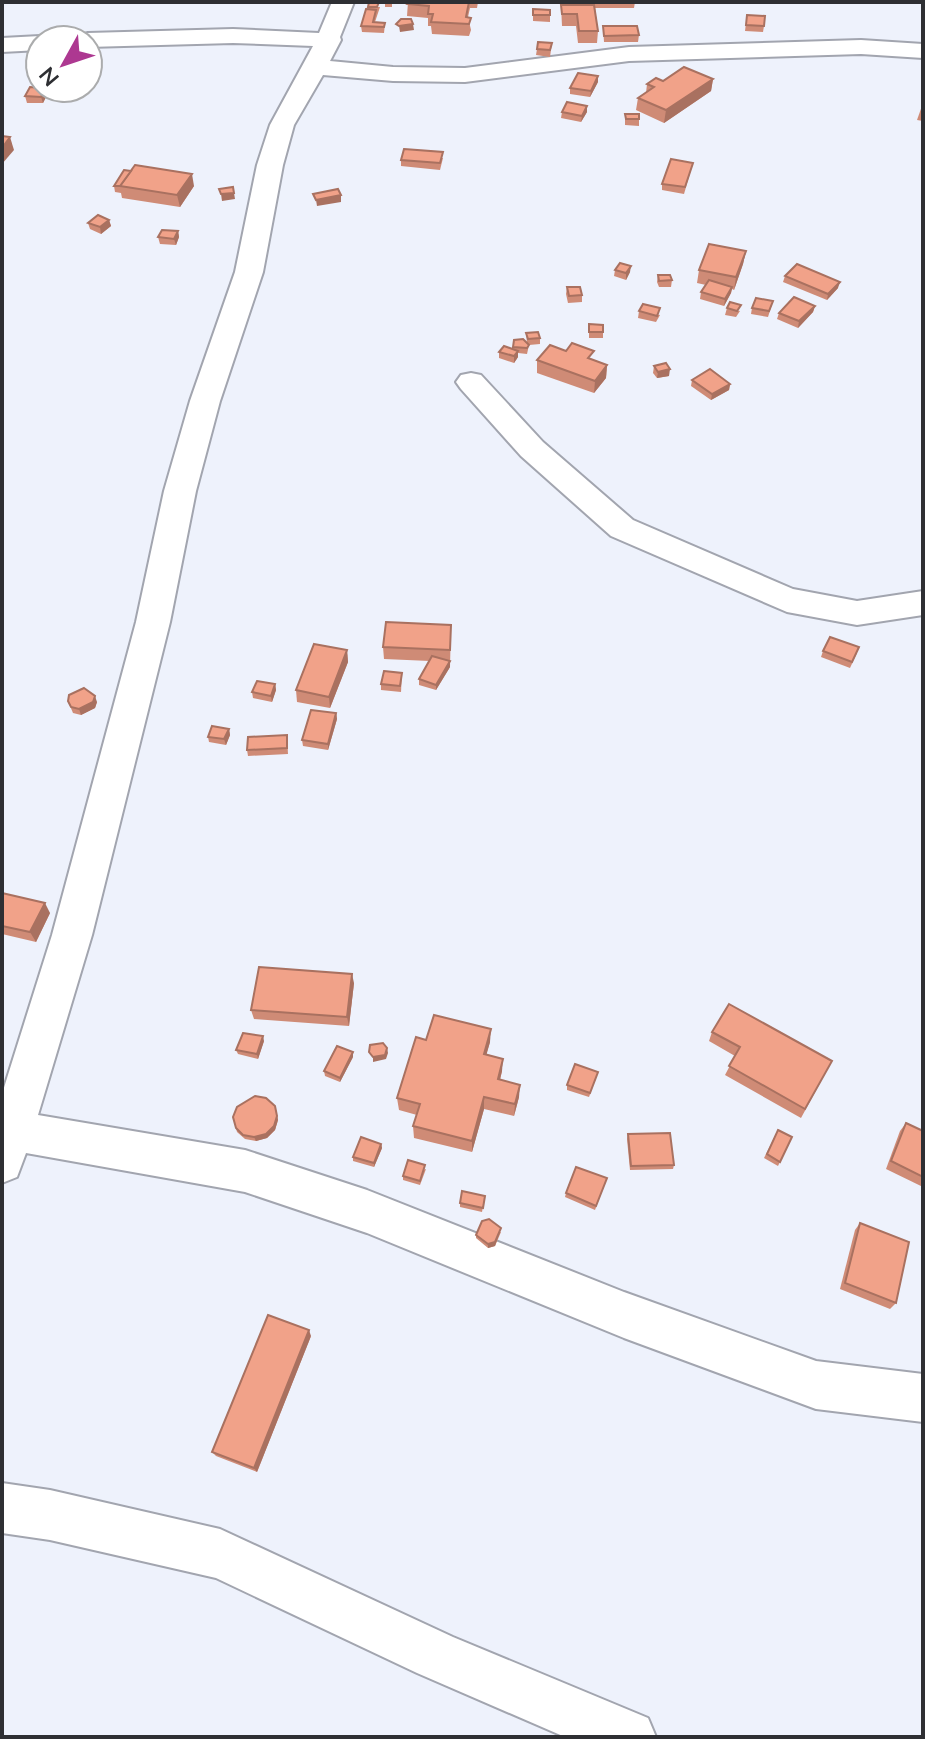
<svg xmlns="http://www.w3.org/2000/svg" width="925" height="1739" font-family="Mulish,sans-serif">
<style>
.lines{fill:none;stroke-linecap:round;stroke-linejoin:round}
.street-casing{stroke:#a2a5af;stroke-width:4}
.street{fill:#fff;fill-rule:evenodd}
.wall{fill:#cf8b76}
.shaded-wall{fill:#a97160}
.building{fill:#f1a289;stroke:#a97160;stroke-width:2}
</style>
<rect width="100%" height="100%" fill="#eef2fc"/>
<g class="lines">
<defs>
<g id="street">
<path d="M332,2H354L340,37L341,40L330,61L393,67L465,68L629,47L861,40L923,44V58L861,54L629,61L465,82L393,81L323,75L294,125L283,165L263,272L220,401L196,491L170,622L92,935L38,1115L245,1150L367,1190L624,1292L816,1361L923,1374V1422L816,1409L624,1338L367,1233L245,1192L26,1153L17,1177L2,1183V1094L52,935L136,622L164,491L190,401L235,272L257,165L270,125L313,46L233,43L88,47V40H77L80,35L88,33L233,29L319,33Z"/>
<path d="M40,36L49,40H40V50L2,52V38Z"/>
<path d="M471,373L481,375L543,442L633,520L793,589L857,601L923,591V615L857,625L787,612L611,536L521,456L461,389L456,382L461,375Z"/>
<path d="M2,1483L50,1490L220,1529L453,1637L648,1718L656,1737H565L417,1673L216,1578L50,1540L2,1533Z"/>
</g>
</defs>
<!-- street casing -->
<use href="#street" class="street-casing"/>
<!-- street -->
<use href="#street" class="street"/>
</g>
<!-- wall -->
<g class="wall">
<rect x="385" y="2" width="7" height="5"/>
<path d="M408,2H478L477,8H470L468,17L471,30L469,36L432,34L431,26H428V18L407,16Z"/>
<path d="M593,2H635L634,8H595L598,31L597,43H578L576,26H562L561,5H593Z"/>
<path d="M368,7H380L375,22L385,23L384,33L362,32L361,26Z"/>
<path d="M533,9L550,10V22L533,21Z"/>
<path d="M747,15L764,26L763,32L745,31Z"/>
<path d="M603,26L639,35L638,42H604Z"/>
<path d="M552,43L550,57L536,55L537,49Z"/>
<path d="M713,79L711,91L664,123L636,110L638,98L646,93L647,84L663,81Z"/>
<path d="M598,82L590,97L570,94V88Z"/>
<path d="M46,88L47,95L43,103H27L25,96Z"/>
<path d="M923,103V121L917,120Z"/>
<path d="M562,112H587L581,122L561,118Z"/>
<path d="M625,114L639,119V126L625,125Z"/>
<path d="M443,158L440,170L401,166V160Z"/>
<path d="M693,163L684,194L662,190V184Z"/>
<path d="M114,186H194L180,207L122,198L121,193L115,192Z"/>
<path d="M109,220L111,226L101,234L90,229L88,223Z"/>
<path d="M178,231L179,237L176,245L160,244L158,237Z"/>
<path d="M746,251L743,264L734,290L732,289L731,293L724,306L700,299L701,292L706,285L697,283L699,270Z"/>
<path d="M615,270L630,272L626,280L614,276Z"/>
<path d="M658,275L672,280L671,287H659L657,282Z"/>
<path d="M785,276L838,288L827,300L783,282Z"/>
<path d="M567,287L582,295V302L568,303L566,294Z"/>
<path d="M773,301L768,317L751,314L752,308Z"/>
<path d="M815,306L813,312L798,328L777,319L779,313Z"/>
<path d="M727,308L740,311L736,317L725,315Z"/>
<path d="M639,311L660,315L656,322L638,318Z"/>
<path d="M589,324L603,332V338H589Z"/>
<path d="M526,333L540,338V344L529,345L527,354L518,353V357L514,363L499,358V352L513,349L514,340L527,343Z"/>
<path d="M537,360L607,365L606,378L594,393L537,373Z"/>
<path d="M654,366L669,376L657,378L653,373Z"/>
<path d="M692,380L730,384L729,390L711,400L691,386Z"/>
<path d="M451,625L450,667L436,690L419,685V679L430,661L384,659L383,647Z"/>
<path d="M347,650L348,662L330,708L297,702L296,690Z"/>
<path d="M823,651L857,653L850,668L821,657Z"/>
<path d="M402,673L401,692L381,690V684Z"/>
<path d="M275,684L276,690L272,702L253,698L252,692Z"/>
<path d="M68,701L97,702L95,708L81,715L73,713Z"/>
<path d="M336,713L337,719L328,750L303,746L302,740Z"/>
<path d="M229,729L230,735L226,745L209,742L208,737Z"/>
<path d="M287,735L288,754L248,756L247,750Z"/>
<path d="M2,893L50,913L36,942L2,934Z"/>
<path d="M354,983L349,1026L254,1019L251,1010Z"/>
<path d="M712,1032L832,1061L801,1118L725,1075L735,1056L709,1041Z"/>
<path d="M426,1040L490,1042L486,1055L502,1071L500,1080L519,1097L514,1116L484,1109L472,1152L414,1138L413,1126L417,1115L399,1110L397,1098Z"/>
<path d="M264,1041L258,1059L238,1054L236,1050Z"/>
<path d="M353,1057L340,1082L325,1076L324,1071Z"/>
<path d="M598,1072L589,1097L567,1090V1085Z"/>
<path d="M275,1106L278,1120L275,1130L267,1138L256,1141L245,1139L237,1132L233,1117Z"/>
<path d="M906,1123L923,1131V1187L886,1169L900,1131Z"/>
<path d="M778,1130L792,1137L778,1166L764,1158Z"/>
<path d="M628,1134L674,1165L673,1169L630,1170L627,1139Z"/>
<path d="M381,1144L382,1148L374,1167L353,1161V1157Z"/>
<path d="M426,1169L420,1185L403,1180V1176Z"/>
<path d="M607,1178L595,1210L565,1197L566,1193Z"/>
<path d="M485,1196L482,1212L460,1207V1203Z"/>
<path d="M860,1223L896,1303L890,1309L840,1289L855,1230Z"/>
<path d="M501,1232L495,1246L488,1248L476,1238V1235Z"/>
<path d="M311,1336L257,1472L216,1456L212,1452Z"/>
</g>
<!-- shaded-wall -->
<g class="shaded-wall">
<path d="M413,24L414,30L400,32L399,26Z"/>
<path d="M598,76V82L590,97L591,91Z"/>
<path d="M713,79L711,91L664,123L666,110Z"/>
<path d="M46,88L47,95L43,103L41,97Z"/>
<path d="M587,106V112L581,122L582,116Z"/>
<path d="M10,137L14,150L2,164V148Z"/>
<path d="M192,174L194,186L180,207L177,195Z"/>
<path d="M234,193L235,199L222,201L221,194Z"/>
<path d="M341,195V202L317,206L316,200Z"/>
<path d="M109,220L111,226L101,234L100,227Z"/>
<path d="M178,231L179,237L176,245L174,239Z"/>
<path d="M746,251L743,264L734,290L736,277Z"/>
<path d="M631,266L630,272L626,280V273Z"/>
<path d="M840,282L838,288L827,300L828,294Z"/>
<path d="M732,287L731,293L724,306L725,299Z"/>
<path d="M815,306L813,312L798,328L799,321Z"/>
<path d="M518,351V357L514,363V356Z"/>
<path d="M607,365L606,378L594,393L595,381Z"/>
<path d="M670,369L669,376L657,378L658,372Z"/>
<path d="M730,384L729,390L711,400L712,394Z"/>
<path d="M347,650L348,662L330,708L329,697Z"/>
<path d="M450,661V667L436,690V685Z"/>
<path d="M275,684L276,690L272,702L271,696Z"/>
<path d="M95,696L97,702L95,708L81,715L79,709Z"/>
<path d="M336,713L337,719L328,750V744Z"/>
<path d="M229,729L230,735L226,745L224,739Z"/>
<path d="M45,903L50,913L36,942L30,932Z"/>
<path d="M352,974L354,983L349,1026L347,1017Z"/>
<path d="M491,1029L490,1042L483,1067L484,1054Z"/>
<path d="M263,1036L264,1041L258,1059L257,1054Z"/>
<path d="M387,1048L388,1053L386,1059L373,1062V1057Z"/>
<path d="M353,1052V1057L340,1082V1078Z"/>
<path d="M503,1059L502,1071L497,1091L498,1079Z"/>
<path d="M520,1085L519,1097L514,1116L515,1104Z"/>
<path d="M484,1097V1109L472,1152V1141Z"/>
<path d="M277,1116L278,1120L275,1130L267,1138L256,1141L254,1137Z"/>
<path d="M381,1144L382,1148L374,1167V1163Z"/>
<path d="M501,1228L495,1246L488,1248V1244Z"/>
<path d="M309,1330L311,1336L257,1472L254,1468Z"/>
</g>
<!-- building -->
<g class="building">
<path d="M369,2H379L377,7H368Z"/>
<path d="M408,2H469L466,17L471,18L469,24L431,22L433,14H428L429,6L407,4Z"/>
<path d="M561,5H594L598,31H579L577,14H562Z"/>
<path d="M366,9L376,10L373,22L385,23L384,27L361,26Z"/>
<path d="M533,9L550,10V15H533Z"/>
<path d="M747,15L765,16L764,26L746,25Z"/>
<path d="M401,19H411L413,24L399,26L396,24Z"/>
<path d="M603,26H637L639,35L604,36Z"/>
<path d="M538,42L552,43L550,50L537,49Z"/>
<path d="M684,67L713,79L666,110L638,98L654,87L647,84L656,78L663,81Z"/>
<path d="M578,73L598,76L591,91L570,88Z"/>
<path d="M30,87L40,88H46L41,97L25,96Z"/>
<path d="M567,102L587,106L582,116L562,112Z"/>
<path d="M625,114H639V119H626Z"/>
<path d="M2,136L10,137L2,148Z"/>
<path d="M404,149L443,152L440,163L401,160Z"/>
<path d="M671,159L693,163L685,187L662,184Z"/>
<path d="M135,165L192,174L177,195L120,186Z"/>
<path d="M124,170L131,171L120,186H114Z"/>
<path d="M233,187L234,193L221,194L219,189Z"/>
<path d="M338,189L341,195L316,200L313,194Z"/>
<path d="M98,215L109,220L100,227L88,223Z"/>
<path d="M162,230L178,231L174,239L158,237Z"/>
<path d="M709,244L746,251L736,277L699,270Z"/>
<path d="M620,263L631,266L626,273L615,270Z"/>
<path d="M797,264L840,282L828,294L785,276Z"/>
<path d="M658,275H670L672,280L659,281Z"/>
<path d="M709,280L732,287L725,299L701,292Z"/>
<path d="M567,287H580L582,295L569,296Z"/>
<path d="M794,297L815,306L799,321L779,313Z"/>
<path d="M756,298L773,301L769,311L752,308Z"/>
<path d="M730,302L741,305L737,311L727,308Z"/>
<path d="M643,304L660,308L657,316L639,311Z"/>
<path d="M589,324L603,325V332H589Z"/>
<path d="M538,332L540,338L528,339L526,333Z"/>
<path d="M523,339L529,345L527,348L513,347L514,340Z"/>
<path d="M572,343L594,351L588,358L607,365L595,381L537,360L550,345L566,351Z"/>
<path d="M504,346L518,351L514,356L499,352Z"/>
<path d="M666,363L670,369L658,372L654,366Z"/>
<path d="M710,369L730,384L712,394L692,380Z"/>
<path d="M386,622L451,625L450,650L383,647Z"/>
<path d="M830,637L859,647L852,662L823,651Z"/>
<path d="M314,644L347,650L329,697L296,690Z"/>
<path d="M432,656L450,661L436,685L419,679Z"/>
<path d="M384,671L402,673L400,686L381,684Z"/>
<path d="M257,681L275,684L271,696L252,692Z"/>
<path d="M84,688L95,696L93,702L79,709L71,707L68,701L69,695Z"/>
<path d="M311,710L336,713L328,744L302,740Z"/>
<path d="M212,726L229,729L224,739L208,737Z"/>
<path d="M287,735V748L247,750L248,737Z"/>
<path d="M2,893L45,903L30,932L2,926Z"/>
<path d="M259,967L352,974L347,1017L251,1010Z"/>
<path d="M729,1004L832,1061L805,1109L729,1066L740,1047L712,1032Z"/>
<path d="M434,1015L491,1029L484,1054L503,1059L498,1079L520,1085L515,1104L484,1097L472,1141L413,1126L420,1104L397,1098L416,1037L426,1040Z"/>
<path d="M243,1033L263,1036L257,1054L236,1050Z"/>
<path d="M383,1043L387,1048L385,1055L373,1057L369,1052L370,1045Z"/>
<path d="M337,1046L353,1052L340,1078L324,1071Z"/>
<path d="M575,1064L598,1072L590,1093L567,1085Z"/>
<path d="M255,1096L266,1098L275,1106L277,1116L274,1126L266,1134L254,1137L243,1135L236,1128L233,1117L237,1107Z"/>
<path d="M906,1123L923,1131V1177L891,1161Z"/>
<path d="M778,1130L792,1137L780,1162L767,1154Z"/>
<path d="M670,1133L674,1165L631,1166L628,1134Z"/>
<path d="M361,1137L381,1144L374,1163L353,1157Z"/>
<path d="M408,1160L425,1165L420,1181L403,1176Z"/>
<path d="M576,1167L607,1178L596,1206L566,1193Z"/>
<path d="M462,1191L485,1196L483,1208L460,1203Z"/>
<path d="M489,1219L501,1228L495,1242L488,1244L476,1235L482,1221Z"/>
<path d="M860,1223L909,1242L896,1303L845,1283Z"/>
<path d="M268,1315L309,1330L254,1468L212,1452Z"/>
</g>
<!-- border -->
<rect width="925" height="1739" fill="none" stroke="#2e2f33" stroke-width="8"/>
<!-- north arrow -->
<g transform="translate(64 64) rotate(230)"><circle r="38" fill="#ffffff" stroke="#abacad" stroke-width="2"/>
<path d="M0-6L14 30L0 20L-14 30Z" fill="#ad3891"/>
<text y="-12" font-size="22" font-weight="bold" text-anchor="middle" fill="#2e2f33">N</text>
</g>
</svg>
